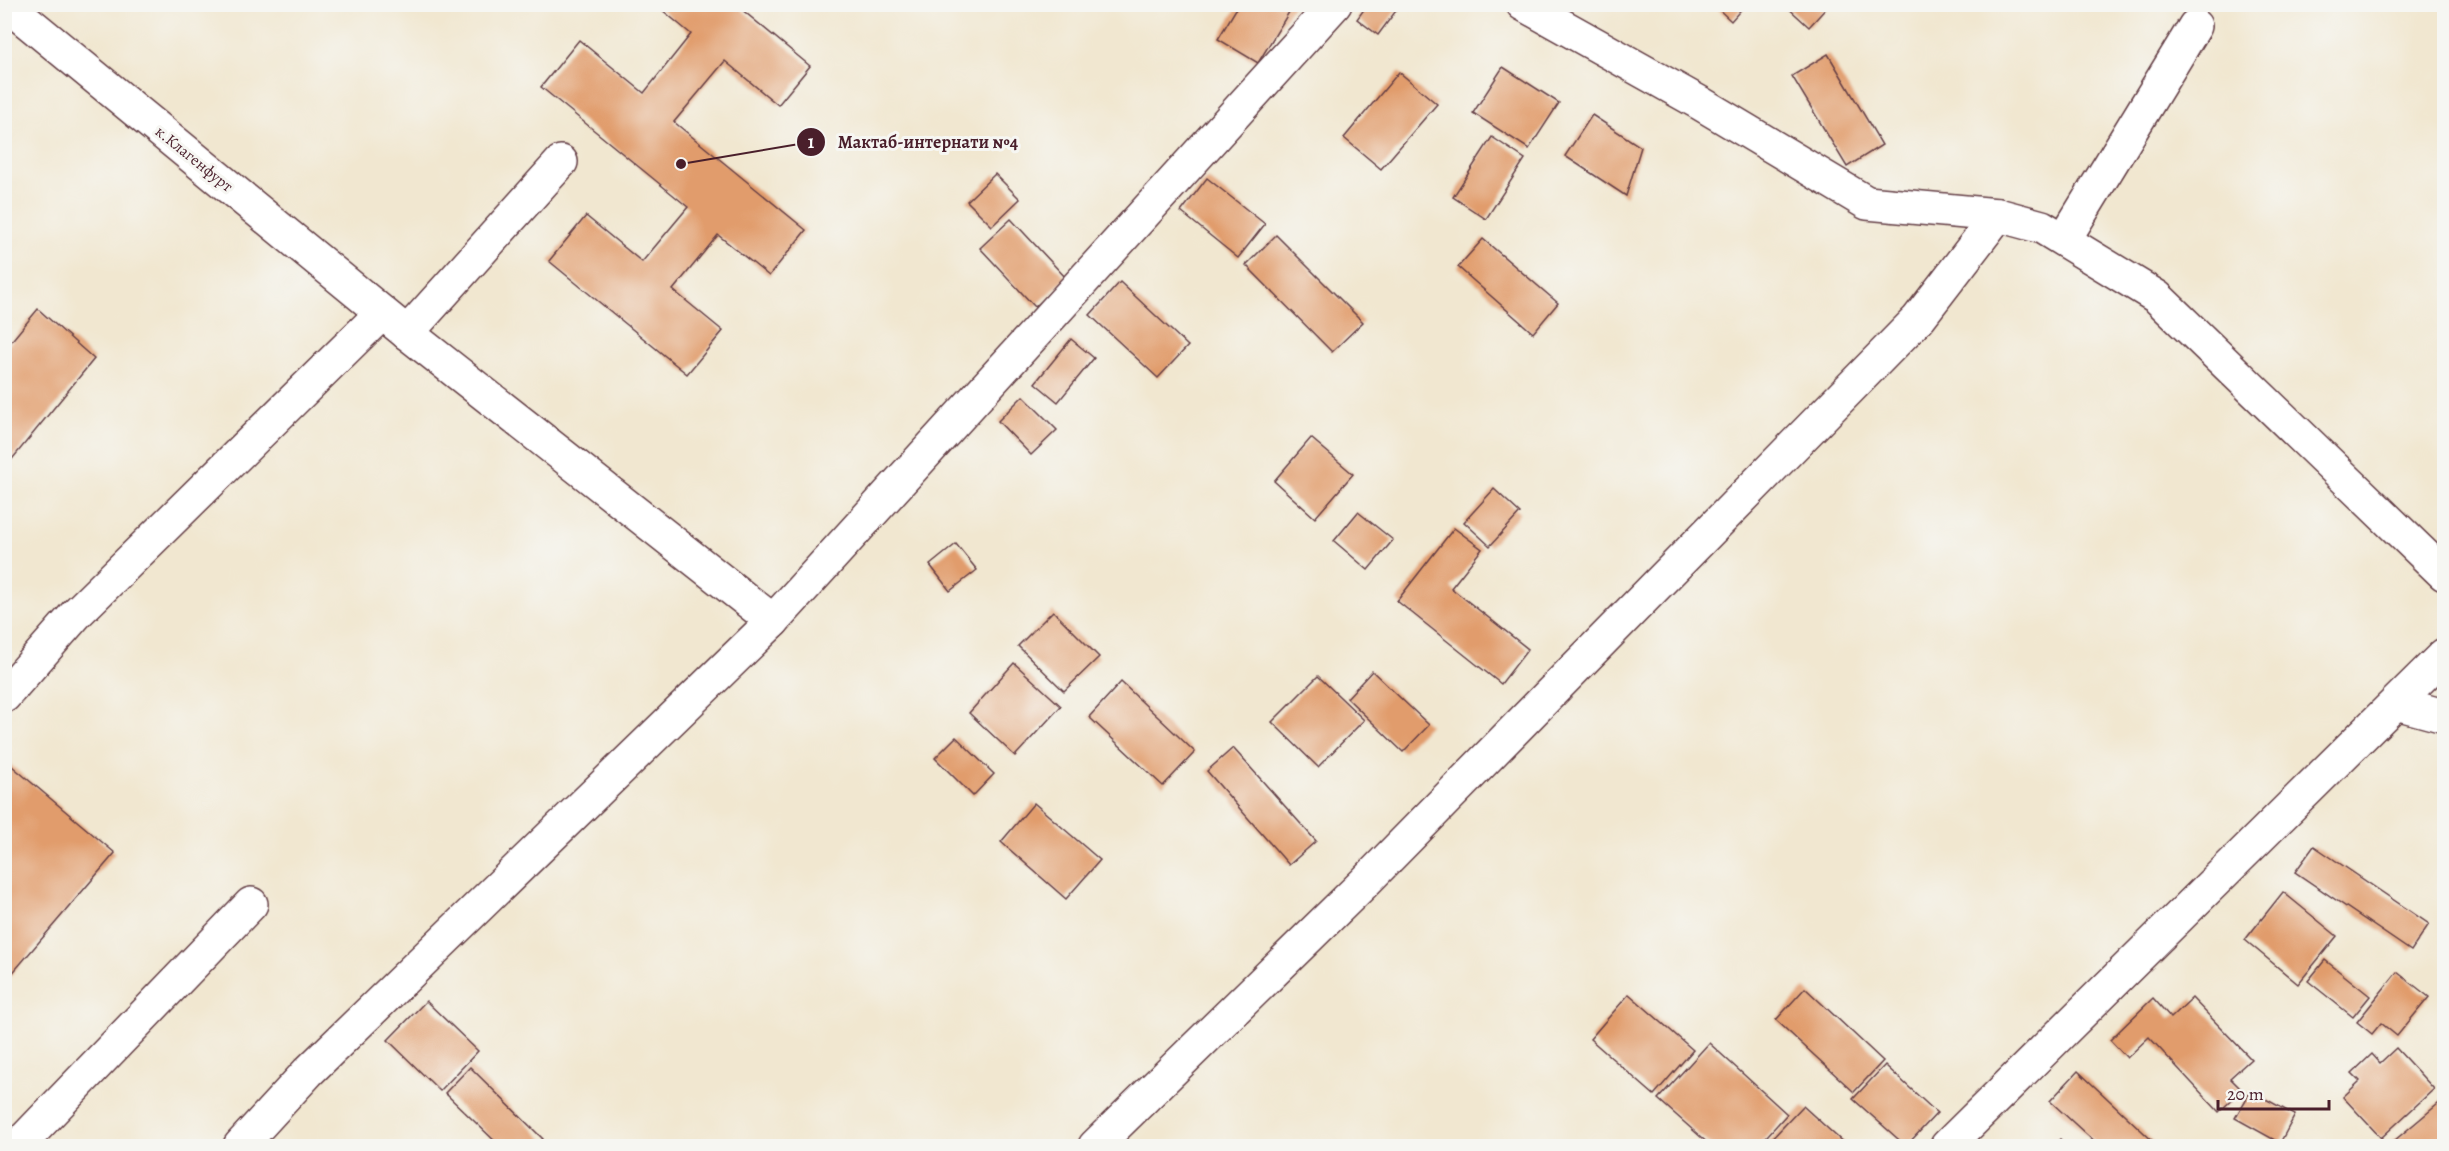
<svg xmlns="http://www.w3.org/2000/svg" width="2449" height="1151" font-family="Alegreya,serif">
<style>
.building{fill:#e19c6c}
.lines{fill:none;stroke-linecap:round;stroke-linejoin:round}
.minor-casing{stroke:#633d44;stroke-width:36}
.minor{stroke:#fff;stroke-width:33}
.labels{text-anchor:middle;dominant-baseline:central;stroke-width:6;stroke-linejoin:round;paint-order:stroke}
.street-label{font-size:16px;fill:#4a1f2b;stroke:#f6f6f2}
.leader{fill:none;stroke:#4a1f2b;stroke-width:2}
.callout-dot{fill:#4a1f2b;stroke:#f6f6f2;stroke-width:2}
.mark-label{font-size:18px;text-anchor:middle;font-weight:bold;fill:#fff}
.callout-label{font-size:18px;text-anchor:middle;font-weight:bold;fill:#4a1f2b;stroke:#f6f6f2;stroke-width:6;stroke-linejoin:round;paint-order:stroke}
</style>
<rect width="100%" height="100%" fill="#f6f6f2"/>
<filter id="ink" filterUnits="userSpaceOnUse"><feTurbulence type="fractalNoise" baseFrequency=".0167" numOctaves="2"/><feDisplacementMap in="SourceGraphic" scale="12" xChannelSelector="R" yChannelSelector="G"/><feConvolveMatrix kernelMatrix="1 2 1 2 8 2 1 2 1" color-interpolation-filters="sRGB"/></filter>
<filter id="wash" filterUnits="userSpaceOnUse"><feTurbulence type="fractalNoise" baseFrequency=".008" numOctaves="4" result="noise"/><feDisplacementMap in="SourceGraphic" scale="24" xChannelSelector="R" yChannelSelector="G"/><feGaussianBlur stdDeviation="1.35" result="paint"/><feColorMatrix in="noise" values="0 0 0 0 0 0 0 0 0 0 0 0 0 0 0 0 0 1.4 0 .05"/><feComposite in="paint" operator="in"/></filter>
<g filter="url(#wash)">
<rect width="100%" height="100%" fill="#f1e7d0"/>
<g id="blocks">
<!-- building -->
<g class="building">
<path d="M655,4H735L810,66L778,105L725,61L674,122L806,230L769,276L718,235L673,290L723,331L687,374L549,261L586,216L642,262L688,207L541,87L579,40L644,93L691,34Z"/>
<path d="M1239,4H1294L1258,63L1218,39Z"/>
<path d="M1368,4H1401L1378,35L1357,19Z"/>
<path d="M1713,4H1746L1731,21Z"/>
<path d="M1784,4H1830L1809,27Z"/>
<path d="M1828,54L1882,145L1847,167L1792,76Z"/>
<path d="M1503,67L1559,103L1529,149L1473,113Z"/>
<path d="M1399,72L1437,104L1381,169L1344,138Z"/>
<path d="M1592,115L1641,147L1626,196L1565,156Z"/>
<path d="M1492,137L1525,159L1486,219L1453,197Z"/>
<path d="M995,174L1020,199L992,226L967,201Z"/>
<path d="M1207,178L1265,224L1238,258L1181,212Z"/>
<path d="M1011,219L1066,278L1035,307L980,248Z"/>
<path d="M1276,235L1363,322L1332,352L1246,265Z"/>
<path d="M1483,239L1558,303L1533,333L1458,267Z"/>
<path d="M1120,282L1188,346L1158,378L1090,315Z"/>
<path d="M38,309L94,359L4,469V350Z"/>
<path d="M1071,339L1094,358L1058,402L1035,383Z"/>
<path d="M1023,396L1057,430L1031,455L998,421Z"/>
<path d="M1311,438L1353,474L1315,518L1274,481Z"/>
<path d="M1494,489L1520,513L1490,546L1464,522Z"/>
<path d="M1358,512L1393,540L1368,570L1334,541Z"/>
<path d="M1454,528L1482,549L1451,588L1528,649L1501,684L1397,601Z"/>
<path d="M956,544L977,570L950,591L930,565Z"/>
<path d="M1053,611L1099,657L1064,691L1018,646Z"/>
<path d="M1014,663L1061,706L1015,756L969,713Z"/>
<path d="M1372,671L1429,725L1403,752L1347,698Z"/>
<path d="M1318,676L1364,720L1318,767L1272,722Z"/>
<path d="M1121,682L1195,752L1163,786L1089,717Z"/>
<path d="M956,737L994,774L973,796L935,758Z"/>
<path d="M1233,748L1316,841L1289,865L1207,771Z"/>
<path d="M6,761L115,853L10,976L4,971V763Z"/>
<path d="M1034,803L1100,860L1066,899L1001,842Z"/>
<path d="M2314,846L2429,924L2411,951L2295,872Z"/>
<path d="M2283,892L2337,936L2298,984L2245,940Z"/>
<path d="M2325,960L2370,996L2353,1017L2308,981Z"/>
<path d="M2397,972L2429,997L2397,1036L2381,1023L2372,1034L2357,1022Z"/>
<path d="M1805,988L1883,1061L1854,1092L1776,1020Z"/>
<path d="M1629,994L1693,1050L1654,1095L1590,1039Z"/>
<path d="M2153,998L2171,1018L2192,998L2251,1059L2230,1078L2242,1090L2219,1112L2149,1037L2127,1058L2110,1040Z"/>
<path d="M426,1001L478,1051L440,1091L388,1040Z"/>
<path d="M1709,1043L1787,1114L1758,1146H1711L1658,1099Z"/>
<path d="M2396,1048L2434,1089L2381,1138L2343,1097L2360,1081L2352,1073L2372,1054L2380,1063Z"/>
<path d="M1885,1065L1937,1113L1906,1146L1853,1099Z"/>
<path d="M470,1067L543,1139L535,1146H500L445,1093Z"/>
<path d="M2078,1071L2158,1146H2099L2050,1101Z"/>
<path d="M2251,1091L2295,1115L2280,1143L2235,1118Z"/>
<path d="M2444,1099V1146H2388Z"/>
<path d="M1803,1106L1847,1146H1765Z"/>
<path d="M2060,1139L2067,1146H2052Z"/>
</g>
</g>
</g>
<g filter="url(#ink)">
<use href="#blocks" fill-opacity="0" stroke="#633d44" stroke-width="1.5"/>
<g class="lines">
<defs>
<g id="minor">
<path d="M6,4L407,333L773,621"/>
<path d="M1523,4L1700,103L1867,203L1998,215L2042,227L2157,297L2444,574"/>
<path d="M2064,240L2195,26"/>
<path d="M407,333L561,162"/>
<path d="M4,696L77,613L382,313"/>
<path d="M2396,703L2444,716"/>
<path d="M18,1146L251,904"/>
<path d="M240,1146L308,1072L773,621L1335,4"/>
<path d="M1095,1146L1364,883L1918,319L1998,215"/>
<path d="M1947,1146L2444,655"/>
</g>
</defs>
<!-- minor casing -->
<use href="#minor" class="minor-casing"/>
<!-- minor -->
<use href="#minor" class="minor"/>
</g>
</g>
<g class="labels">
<!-- street labels -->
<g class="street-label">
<text transform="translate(194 159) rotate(39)">к.Клагенфурт</text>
</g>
</g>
<!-- callouts -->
<path class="leader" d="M681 164L811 142"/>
<g class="callout-dot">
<circle cx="681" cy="164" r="6"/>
<circle cx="811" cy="142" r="15"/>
</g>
<g class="mark-label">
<text x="811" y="148">1</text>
</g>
<g class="callout-label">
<text x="928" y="148">Мактаб-интернати №4</text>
</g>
<!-- margin -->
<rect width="2449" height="1151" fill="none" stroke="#f6f6f2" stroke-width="24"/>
<!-- scale -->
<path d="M2218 1100v9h111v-9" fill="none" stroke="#4a1f2b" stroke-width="3"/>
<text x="2227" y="1100" font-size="18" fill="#4a1f2b" stroke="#f6f6f2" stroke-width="4.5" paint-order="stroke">20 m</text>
</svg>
